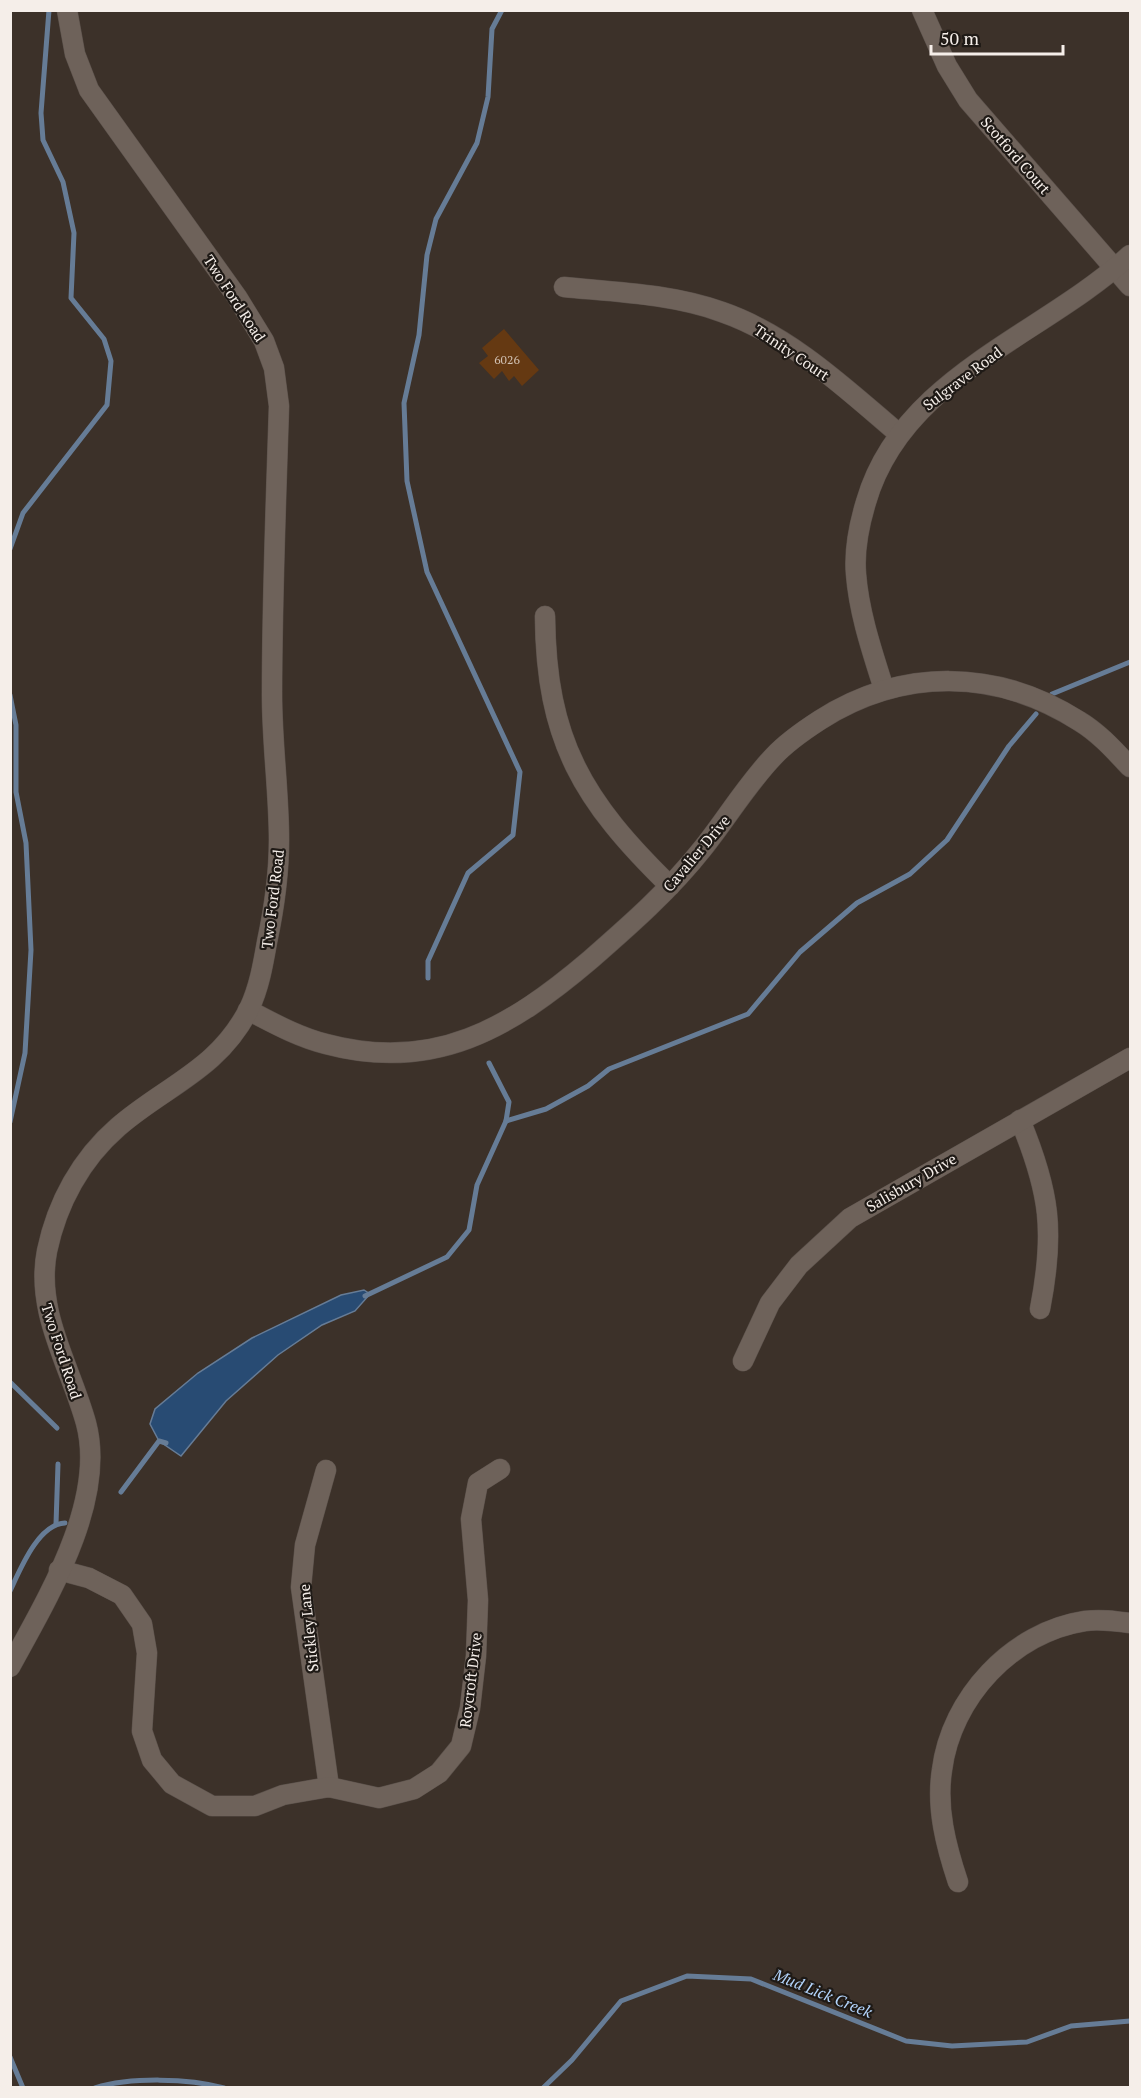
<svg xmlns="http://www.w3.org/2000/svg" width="1141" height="2098" font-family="'PT Serif',serif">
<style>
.water{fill:#284b73;stroke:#667c96;stroke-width:1.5}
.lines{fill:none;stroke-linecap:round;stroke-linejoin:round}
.stream{stroke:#667c96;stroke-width:5}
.building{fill:#653912}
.street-casing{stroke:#5a504a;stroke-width:21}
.street{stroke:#6e625a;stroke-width:20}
.labels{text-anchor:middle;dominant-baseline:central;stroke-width:4.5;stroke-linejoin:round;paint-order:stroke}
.number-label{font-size:12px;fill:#d1c1b3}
.street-label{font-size:15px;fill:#f5eee9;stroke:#1f1a16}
.water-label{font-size:16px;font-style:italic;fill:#b3d4fc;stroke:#1f1a16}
</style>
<rect width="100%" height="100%" fill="#3c3129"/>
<!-- water -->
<path class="water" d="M364,1290L370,1294L355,1311L322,1325L278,1355L226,1401L181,1456L159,1441L150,1424L155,1409L198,1373L252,1338L341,1295Z"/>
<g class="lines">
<!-- stream -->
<g class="stream">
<path d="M10,549L23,513L107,405L111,361L104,339L71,298L74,233L63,182L43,140L41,113L49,10"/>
<path d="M1052,694L1130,662"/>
<path d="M10,695L16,725V792L26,843L31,950L25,1053L10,1122"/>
<path d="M428,978V961L468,873L513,835L520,772L427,572L407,481L404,403L419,335L427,255L436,219L477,143L488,97L492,29L502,10"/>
<path d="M506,1121L546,1109L588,1086L609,1069L748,1014L800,952L857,903L910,874L947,840L1009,746L1036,714"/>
<path d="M365,1296L447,1257L469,1230L477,1185L506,1121L509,1102L489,1063"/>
<path d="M10,1382L57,1428"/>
<path d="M121,1492L159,1441L166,1443"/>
<path d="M56,1524L58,1464"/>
<path d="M10,1591C20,1570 38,1524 65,1523"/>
<path d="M10,2057L23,2088"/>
<path d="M95,2088C130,2077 189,2078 224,2088"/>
<path d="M543,2088L572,2060L621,2001L687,1976L751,1979L906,2041L952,2046L1027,2042L1071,2026L1130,2021"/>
</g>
</g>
<!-- building -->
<path class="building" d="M504,329L539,370L522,386L514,376L509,381L502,371L494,379L479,363L488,356L482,348Z"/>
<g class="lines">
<defs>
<g id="street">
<path d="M922,10L947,66L968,100L1130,286"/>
<path d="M564,287C616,292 672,294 722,312C789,335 845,388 899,434"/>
<path d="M545,616C546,741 583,801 670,886"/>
<path d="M884,689C872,651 859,613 856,574C854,550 859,525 866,502C902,377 1042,336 1130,255"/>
<path d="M248,1010C273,1023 298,1037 326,1044C434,1073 510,1028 590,960C630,925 670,890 703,848C727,818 747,784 774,756C787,742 803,731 820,720C902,668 996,668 1079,721C1099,733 1114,750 1130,767"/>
<path d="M1020,1120C1050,1192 1055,1232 1040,1309"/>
<path d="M743,1361L770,1303L799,1265L850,1218L1130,1058"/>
<path d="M326,1470L305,1545L301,1587L329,1787"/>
<path d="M59,1570L89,1578L122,1595L142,1624L147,1653L142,1731L152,1760L172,1784L212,1806H255L283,1795L329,1787L379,1798L414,1789L439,1773L461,1746L470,1708L476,1656L478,1600L471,1519L478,1483L500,1469"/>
<path d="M10,1667C47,1599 107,1501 86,1423C70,1365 35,1312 47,1251C57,1203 81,1159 118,1127C165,1086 218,1070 249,1009C259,988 263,965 267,942C274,909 279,875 279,840C279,792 272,744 272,695C272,599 276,502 279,406L274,368L264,341L237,297L89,90L75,54L67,10"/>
<path d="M958,1882C946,1846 936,1808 942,1770C951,1698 1012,1632 1085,1621C1100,1619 1115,1621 1130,1623"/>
</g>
</defs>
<!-- street casing -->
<use href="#street" class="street-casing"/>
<!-- street -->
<use href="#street" class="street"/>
</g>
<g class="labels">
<!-- number labels -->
<g class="number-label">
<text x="507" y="359">6026</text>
</g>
<!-- street labels -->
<g class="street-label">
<text transform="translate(1016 155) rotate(49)">Scotford Court</text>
<text transform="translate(235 298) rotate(57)">Two Ford Road</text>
<text transform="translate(792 352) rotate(34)">Trinity Court</text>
<text transform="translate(962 378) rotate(-37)">Sulgrave Road</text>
<text transform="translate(696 853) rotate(-50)">Cavalier Drive</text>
<text transform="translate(272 899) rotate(-83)">Two Ford Road</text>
<text transform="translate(911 1182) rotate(-30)">Salisbury Drive</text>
<text transform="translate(62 1351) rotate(72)">Two Ford Road</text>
<text transform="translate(308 1628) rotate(-96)">Stickley Lane</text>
<text transform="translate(470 1680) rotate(-83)">Roycroft Drive</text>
</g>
<!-- water labels -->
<g class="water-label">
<text transform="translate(823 1993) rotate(22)">Mud Lick Creek</text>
</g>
</g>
<!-- border -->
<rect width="1141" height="2098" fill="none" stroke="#f5eee9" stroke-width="24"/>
<!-- scale -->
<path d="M931 45v9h132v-9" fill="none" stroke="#f5eee9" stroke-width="3"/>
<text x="940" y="45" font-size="18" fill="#f5eee9" stroke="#1f1a16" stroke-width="4.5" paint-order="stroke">50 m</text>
</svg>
